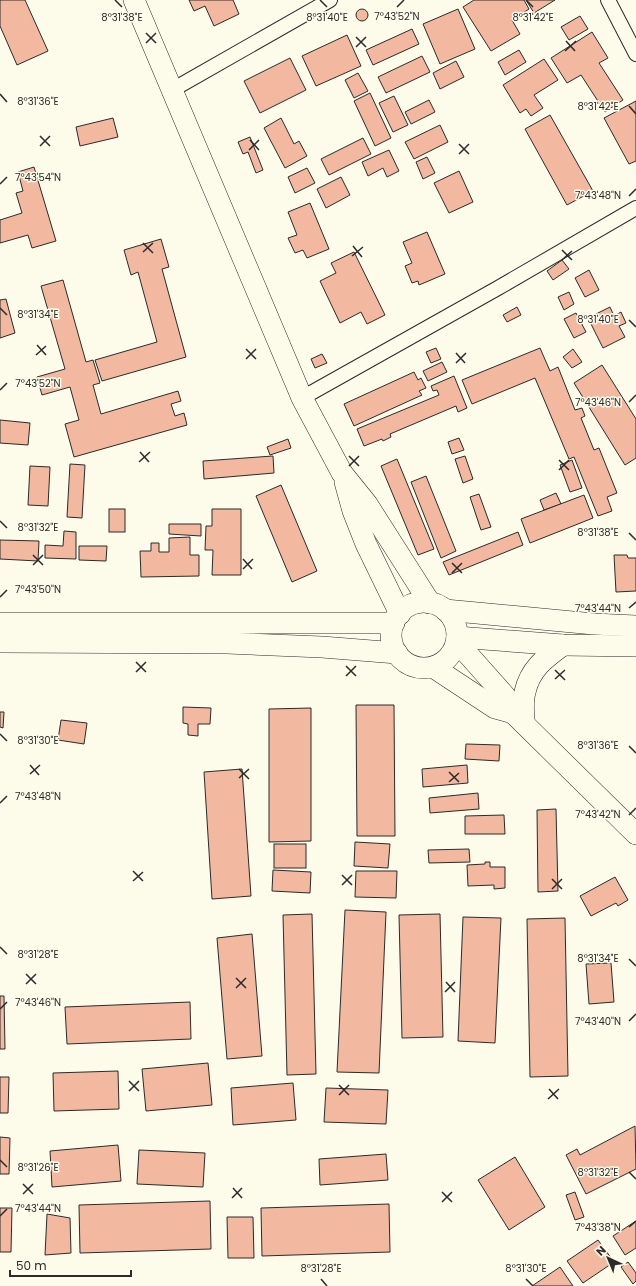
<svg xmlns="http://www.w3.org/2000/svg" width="636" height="1286" font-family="Poppins,sans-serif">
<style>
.building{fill:#f2b8a0;stroke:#2b2b2b}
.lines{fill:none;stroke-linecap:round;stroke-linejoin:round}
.street-casing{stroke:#2b2b2b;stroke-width:16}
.secondary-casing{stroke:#2b2b2b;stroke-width:22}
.street{stroke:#fdfbea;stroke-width:14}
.secondary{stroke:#fdfbea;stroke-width:21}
.ticks{fill:none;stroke:#2b2b2b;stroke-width:1.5}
.ticks-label{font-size:10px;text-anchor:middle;fill:#2b2b2b;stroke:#fdfbea;stroke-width:3;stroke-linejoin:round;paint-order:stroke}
</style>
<rect width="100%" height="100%" fill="#fdfbea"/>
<!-- building -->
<g class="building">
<path d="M0,0H25L48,51L17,65L0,26Z"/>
<path d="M189,0H233L239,14L214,26L205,6L194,11Z"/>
<path d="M474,0H524L529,9L512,20L520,34L491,51L463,7Z"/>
<path d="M526,0H555L534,13Z"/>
<path d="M458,9L475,49L440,64L423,24Z"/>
<circle cx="362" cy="15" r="6"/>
<path d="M580,16L588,29L569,40L561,27Z"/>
<path d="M412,29L419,44L373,65L366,50Z"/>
<path d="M592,32L608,58L599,63L623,100L605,112L581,75L567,83L551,58Z"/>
<path d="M347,35L361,66L316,86L302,56Z"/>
<path d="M519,50L526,62L505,75L498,62Z"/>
<path d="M422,56L430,72L386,93L378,77Z"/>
<path d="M290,58L306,90L260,113L244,81Z"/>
<path d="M544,59L558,80L534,95L543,108L531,116L526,109L520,113L503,85Z"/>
<path d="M456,61L464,77L440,89L433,73Z"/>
<path d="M358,73L368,91L354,98L345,80Z"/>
<path d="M370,93L391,138L375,146L354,101Z"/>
<path d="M394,96L408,125L393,132L379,103Z"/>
<path d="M429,100L435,112L411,124L405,112Z"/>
<path d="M636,101V161L629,164L604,118Z"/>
<path d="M550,115L593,191L567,205L525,129Z"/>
<path d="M113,118L118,137L80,146L76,127Z"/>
<path d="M281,118L294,144L299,141L307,156L285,168L264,128Z"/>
<path d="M440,125L448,142L414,159L405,142Z"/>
<path d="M250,137L263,170L256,173L248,152L243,154L238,142Z"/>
<path d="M363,138L371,154L329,175L321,159Z"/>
<path d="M389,150L399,171L387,177L383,168L368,176L362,162Z"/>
<path d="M427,157L435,173L423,179L416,162Z"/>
<path d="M34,167L56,241L32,248L28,235L0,243V220L22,213L16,193L23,191L18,172Z"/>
<path d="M307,168L315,183L295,193L288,177Z"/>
<path d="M459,171L473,202L449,213L434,183Z"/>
<path d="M341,177L350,195L326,208L317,189Z"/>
<path d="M310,203L329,249L307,258L303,250L295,253L288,238L297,235L288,212Z"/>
<path d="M427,232L445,274L419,285L418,281L412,283L405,266L412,263L403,242Z"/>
<path d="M161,239L169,267L162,269L186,357L102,381L95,360L157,342L138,272L131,275L124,250Z"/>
<path d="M354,252L385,315L367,324L361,312L340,323L320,281L336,273L331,263Z"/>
<path d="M562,260L569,269L553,280L547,271Z"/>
<path d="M589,270L599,290L585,297L575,278Z"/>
<path d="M63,280L86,362L93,360L100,383L93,385L101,414L178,391L181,401L171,404L175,416L184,413L187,425L74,457L65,424L79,420L70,387L42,395L37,377L65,369L41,286Z"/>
<path d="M569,292L574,304L564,310L558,297Z"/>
<path d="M6,299L15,333L0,338V300Z"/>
<path d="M517,307L521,315L507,322L503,315Z"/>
<path d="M610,307L614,316L621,312L626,323L619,326L625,337L603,348L588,318Z"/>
<path d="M576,313L586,332L574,338L564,319Z"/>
<path d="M436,348L441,359L431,363L426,352Z"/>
<path d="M540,348L550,371L558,367L575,410L582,408L585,416L581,418L594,450L599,448L617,493L607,497L612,511L598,516L574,457L569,459L535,378L472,404L462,380Z"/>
<path d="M573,349L582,362L572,368L563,357Z"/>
<path d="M322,354L327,363L315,368L311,359Z"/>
<path d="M442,362L447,372L428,381L423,371Z"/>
<path d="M602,365L636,419V458L625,465L574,383Z"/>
<path d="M414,372L418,380L421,378L426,388L419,391L422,395L354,426L344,404Z"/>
<path d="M454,376L467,408L458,412L456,406L390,434L391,437L383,441L382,439L364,446L357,429L439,395L437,390L433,391L431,386Z"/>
<path d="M0,420L30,423L28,445L0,443Z"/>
<path d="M459,438L464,450L452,454L448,442Z"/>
<path d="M288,439L291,448L270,455L267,447Z"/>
<path d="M273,456L274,473L204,479L203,461Z"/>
<path d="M465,456L473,479L463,483L455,459Z"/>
<path d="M397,459L434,549L418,555L381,466Z"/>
<path d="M572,460L582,488L570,492L560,465Z"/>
<path d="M70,464L85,465L82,518L67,517Z"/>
<path d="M30,466L50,467L48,506L28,505Z"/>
<path d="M426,476L456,551L441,558L411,482Z"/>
<path d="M281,485L317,571L292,582L256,496Z"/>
<path d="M556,493L561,504L544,510L540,500Z"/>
<path d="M479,494L491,527L481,530L470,497Z"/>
<path d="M584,495L593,518L530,543L521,519Z"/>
<rect x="109" y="509" width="16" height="23"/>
<path d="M212,509H241V575H212L213,550H205L206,526H212Z"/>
<path d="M169,524H201V536L169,534Z"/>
<path d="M64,531L76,532V559L45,558V545L63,546Z"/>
<path d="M518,532L523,545L449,575L443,562Z"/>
<path d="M190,537V555H199V576L141,577L140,551H151V543H159V552H169V538Z"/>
<path d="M0,540L39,541L38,561L0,559Z"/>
<path d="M79,546H107L106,561L79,560Z"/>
<path d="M614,555H627L628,558H636V591L616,592Z"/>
<path d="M356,705H394L395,836H357Z"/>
<path d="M183,707L211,708L210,724H198V736L188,735V724L183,723Z"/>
<path d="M311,708V841L269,842V709Z"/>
<path d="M0,712H4L3,728L0,727Z"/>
<path d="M61,720L87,723L84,744L58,740Z"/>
<path d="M466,744L500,745L499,761L465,759Z"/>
<path d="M467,765L468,783L423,787L422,769Z"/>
<path d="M242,769L251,896L212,899L204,772Z"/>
<path d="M478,793L479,809L430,813L429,798Z"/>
<path d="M556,809L558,891L538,892L537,810Z"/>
<path d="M504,815L505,834H465V816Z"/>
<path d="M355,842L390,844L388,868L354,866Z"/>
<rect x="274" y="844" width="32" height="24"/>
<path d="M469,849L470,862L429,863L428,850Z"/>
<path d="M485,862H490V867H505V888L494,889V885L468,886L467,865L485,864Z"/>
<path d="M273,870L311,872L310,893L272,891Z"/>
<path d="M356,871H397L396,898L355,897Z"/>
<path d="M615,877L628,900L618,906L616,903L591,916L580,896Z"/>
<path d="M345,910L386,912L379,1073L337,1072Z"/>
<path d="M312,914L316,1074L287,1075L283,915Z"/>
<path d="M440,914L443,1037L402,1038L399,915Z"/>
<path d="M463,917L501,918L495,1043L458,1041Z"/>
<path d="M565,918L568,1076L530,1077L527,919Z"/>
<path d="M252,934L262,1056L227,1059L217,938Z"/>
<path d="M611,963L614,1002L589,1004L586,964Z"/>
<path d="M0,996H4L5,1049H0Z"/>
<path d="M190,1002L191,1039L67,1044L65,1007Z"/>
<path d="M208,1063L212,1105L146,1111L142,1069Z"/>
<path d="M118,1071L119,1109L54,1111L53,1073Z"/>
<path d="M0,1077H9L8,1113H0Z"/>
<path d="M293,1083L296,1120L233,1125L231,1088Z"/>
<path d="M326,1088L388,1090L386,1124L324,1122Z"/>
<path d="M635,1126L636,1169L586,1194L566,1155L577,1149L580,1155Z"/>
<path d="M0,1137L10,1138L9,1174H0Z"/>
<path d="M118,1145L121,1181L52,1187L50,1151Z"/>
<path d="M139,1150L205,1153L203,1187L137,1184Z"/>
<path d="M386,1154L388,1180L320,1185L319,1159Z"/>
<path d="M515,1157L545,1207L509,1230L478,1180Z"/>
<path d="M575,1192L584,1217L575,1220L566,1195Z"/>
<path d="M210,1201L211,1249L80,1253L79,1205Z"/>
<path d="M389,1204L390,1252L262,1256L261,1208Z"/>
<path d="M0,1208H12L11,1252H0Z"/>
<path d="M47,1214L70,1218L71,1253L45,1255Z"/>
<path d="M227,1217H253L254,1258H228Z"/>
<path d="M636,1221V1248L625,1255L613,1236Z"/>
<path d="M598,1240L614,1262L583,1283L567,1261Z"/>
<path d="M628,1262L636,1273V1281L633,1284L621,1267Z"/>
<path d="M560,1267L573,1286H532Z"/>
</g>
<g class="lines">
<defs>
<g id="street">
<path d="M608,0L636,54"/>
<path d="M172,90L330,0"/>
<path d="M302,398L498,288L636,208"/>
</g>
<g id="secondary">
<path d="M134,0L302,398L342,473L367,504L430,603"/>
<path d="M345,482L353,511L366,544L400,614"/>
<circle cx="424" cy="635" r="33"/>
<path d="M445,610L594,624L636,626"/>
<path d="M0,623H394"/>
<path d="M457,637L563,645L636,646"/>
<path d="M0,642L227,643L322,647L397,653"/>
<path d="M457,642L505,696L513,713L636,834"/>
<path d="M433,667L495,708L513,713"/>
<path d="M524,723C524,713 522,702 525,692C530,669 545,658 563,645"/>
</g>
</defs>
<!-- street casing -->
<use href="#street" class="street-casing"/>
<!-- secondary casing -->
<use href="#secondary" class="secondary-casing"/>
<!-- street -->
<use href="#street" class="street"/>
<!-- secondary -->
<use href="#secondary" class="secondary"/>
</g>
<!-- ticks -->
<path class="ticks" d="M115,0L122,7M320,0L327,7M526,0L533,7M397,7L404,0M146,33L156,43M356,37L366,47M566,41L575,51M146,43L156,33M356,47L366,37M565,51L576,41M0,94L7,102M629,106L636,114M40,136L50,146M250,140L259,150M459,144L469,154M40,146L50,136M249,150L259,140M459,154L469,144M0,184L7,177M629,196L636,189M143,243L153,253M353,246L362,257M562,250L572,260M143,252L153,243M352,256L363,247M562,260L572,251M0,308L7,315M629,320L636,327M37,345L46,355M246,349L256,359M456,353L465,363M36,355L46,346M246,359L256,349M456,363L466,353M0,390L7,383M629,402L636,395M140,452L149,462M349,456L359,466M559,460L569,470M139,462L150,452M349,466L359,456M559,470L569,460M0,521L7,528M629,533L636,540M33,555L43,565M243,559L252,569M452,563L462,573M33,565L43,555M243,569L253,559M452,573L462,563M0,597L7,590M629,608L636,602M136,662L146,672M346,666L356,676M555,670L565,680M136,672L146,662M346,676L356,666M555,679L565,670M0,734L7,741M629,746L636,753M30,765L39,775M239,769L249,779M449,772L459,782M30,774L40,765M239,778L249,769M449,782L459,773M0,803L7,796M629,815L636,808M133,871L143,881M342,875L352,885M552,879L562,889M133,881L143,872M342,885L352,875M552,889L562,879M0,947L7,954M629,959L636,966M26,974L36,984M236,978L246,988M446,982L455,992M26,984L36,974M236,988L246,978M445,992L455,982M0,1009L7,1002M629,1021L636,1014M129,1081L139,1091M339,1085L349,1095M549,1089L558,1099M129,1091L139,1081M339,1095L349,1085M548,1099L559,1089M0,1160L7,1167M629,1172L636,1179M23,1184L33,1194M233,1188L242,1198M442,1192L452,1202M23,1194L33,1184M232,1198L242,1188M442,1202L452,1192M0,1216L7,1209M629,1227L636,1221M321,1279L327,1286M526,1279L533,1286"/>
<g class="ticks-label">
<text x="397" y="20">7°43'52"N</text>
<text x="533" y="21">8°31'42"E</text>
<text x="122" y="21">8°31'38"E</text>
<text x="327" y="21">8°31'40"E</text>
<text x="38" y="105">8°31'36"E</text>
<text x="598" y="110">8°31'42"E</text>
<text x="38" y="181">7°43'54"N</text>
<text x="598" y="199">7°43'48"N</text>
<text x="38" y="318">8°31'34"E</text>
<text x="598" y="323">8°31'40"E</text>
<text x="38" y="387">7°43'52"N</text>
<text x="598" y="406">7°43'46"N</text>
<text x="38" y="531">8°31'32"E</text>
<text x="598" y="536">8°31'38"E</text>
<text x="38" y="593">7°43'50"N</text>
<text x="598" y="612">7°43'44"N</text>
<text x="38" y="744">8°31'30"E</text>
<text x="598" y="749">8°31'36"E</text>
<text x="38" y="800">7°43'48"N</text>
<text x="598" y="818">7°43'42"N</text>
<text x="38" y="958">8°31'28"E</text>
<text x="598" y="962">8°31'34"E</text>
<text x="38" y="1006">7°43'46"N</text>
<text x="598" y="1025">7°43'40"N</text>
<text x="38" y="1171">8°31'26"E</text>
<text x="598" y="1176">8°31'32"E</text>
<text x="38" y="1212">7°43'44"N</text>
<text x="598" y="1231">7°43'38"N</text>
<text x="321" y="1272">8°31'28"E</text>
<text x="526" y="1272">8°31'30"E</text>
</g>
<!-- north arrow -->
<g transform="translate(608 1258) rotate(316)" stroke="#fdfbea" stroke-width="3" paint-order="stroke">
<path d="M0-3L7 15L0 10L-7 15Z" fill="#2b2b2b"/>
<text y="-6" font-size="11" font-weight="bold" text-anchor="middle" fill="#2b2b2b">N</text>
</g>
<!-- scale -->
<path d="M10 1270v6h121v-6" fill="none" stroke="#2b2b2b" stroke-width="2"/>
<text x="16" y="1270" font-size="12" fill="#2b2b2b" stroke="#fdfbea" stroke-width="3" paint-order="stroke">50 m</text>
</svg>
